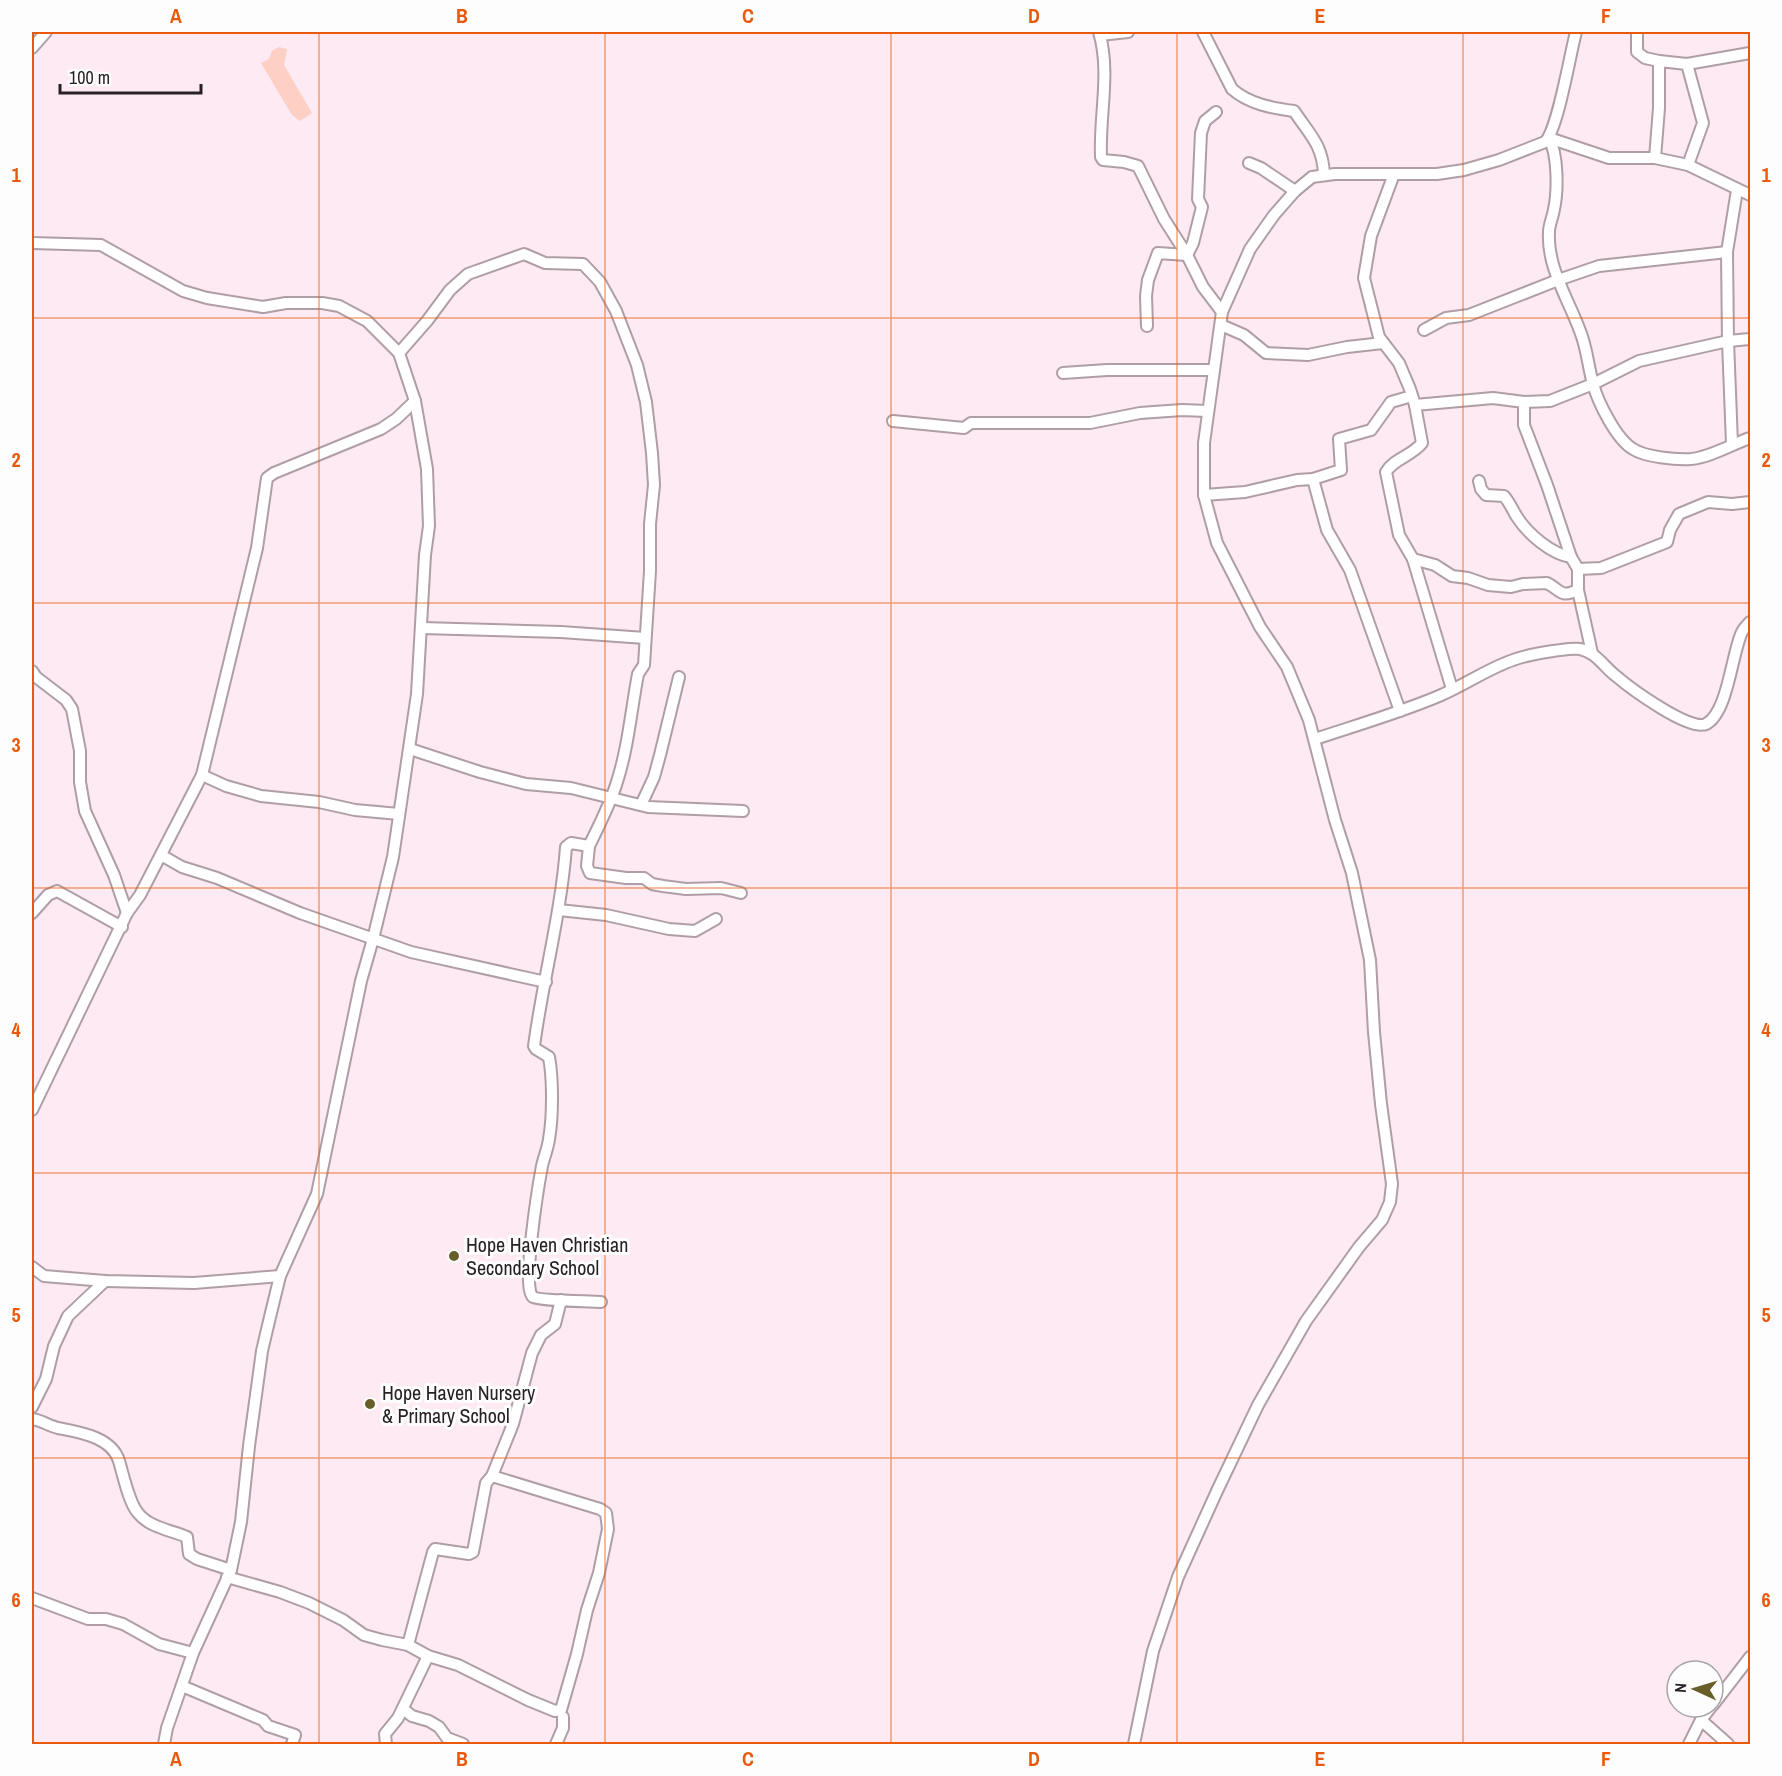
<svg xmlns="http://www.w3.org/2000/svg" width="1782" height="1776" font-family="'Archivo Narrow',sans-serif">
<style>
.green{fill:#fdcfc5}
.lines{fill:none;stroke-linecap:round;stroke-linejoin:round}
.street-casing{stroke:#af9ea6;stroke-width:14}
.street{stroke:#fff;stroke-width:10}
.grid{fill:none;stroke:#e8590c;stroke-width:1.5;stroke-opacity:0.55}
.poi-dot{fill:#675e2a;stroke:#fdfdfd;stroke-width:2}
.labels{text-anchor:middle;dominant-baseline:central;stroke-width:6;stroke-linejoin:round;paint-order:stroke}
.poi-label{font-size:20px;fill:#282124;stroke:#fdfdfd;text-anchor:start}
.neatline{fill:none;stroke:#e8590c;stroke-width:2}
.grid-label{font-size:20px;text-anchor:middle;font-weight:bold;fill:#e8590c}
</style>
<rect width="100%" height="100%" fill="#fdeaf3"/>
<!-- green -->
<path class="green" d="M279,47L287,49L284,65L312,113L300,121L292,115L261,63L269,59L272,51Z"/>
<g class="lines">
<defs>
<g id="street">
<path d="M1099,32C1111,72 1099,116 1101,157L1103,160L1124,162L1138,166L1164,219L1187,255L1203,287L1222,312"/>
<path d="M1203,32L1232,89C1249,104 1272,108 1294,111C1310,135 1323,145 1324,175"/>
<path d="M1637,32V52L1645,58L1659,61"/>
<path d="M1100,35L1128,32"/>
<path d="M32,48L46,32"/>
<path d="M1687,64L1703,123L1688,165"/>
<path d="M1549,138C1558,154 1558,191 1554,209C1553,217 1549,224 1549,232C1547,268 1568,298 1580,331C1587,348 1588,366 1593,384C1598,402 1616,439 1633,449C1645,457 1676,460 1691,459C1711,457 1732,444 1750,438"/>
<path d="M1549,138L1609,158H1655L1688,165L1750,195"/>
<path d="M1655,158L1659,108V61L1687,64L1750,53"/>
<path d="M1249,163L1261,168L1295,191"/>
<path d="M1394,174L1371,236L1364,278L1379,337L1399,363L1410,389L1415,405L1422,443C1412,456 1393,459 1386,472L1399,535L1413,559L1452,689"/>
<path d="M32,243L101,245L183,291L207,298L263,307L286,303H322L339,306L367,321L399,353L415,401L427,469L429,526L425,555L417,694L393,857L373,939L361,981L317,1194L280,1276L270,1317L262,1351L249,1446L241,1522L231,1570L193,1653L167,1728L164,1744"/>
<path d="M1221,325L1244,335L1266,353L1308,355L1347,347L1383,343"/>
<path d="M1147,326L1146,296L1148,280L1158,253L1187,255L1193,243L1202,207L1198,199L1201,133L1205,121L1216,112"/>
<path d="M1424,330L1446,318L1469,315L1558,280L1599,266L1727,252"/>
<path d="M399,353L427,321L450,290L468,274L524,254L545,263L583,264L600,282L616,311L637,365L646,402L652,453L654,485L650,524V571L644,665L638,674C631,711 628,749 616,785C609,806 599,826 589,846L571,843L566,847C561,914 543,979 534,1046L536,1049L549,1057C553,1079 553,1116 549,1139C548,1148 544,1157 542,1166C539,1182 521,1290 533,1297C540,1301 589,1301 601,1302"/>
<path d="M1063,373L1107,370H1214"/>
<path d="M1415,405L1493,398L1524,402"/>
<path d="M893,421L964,428L971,423H1090L1140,413L1182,410L1207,411"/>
<path d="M1732,444L1728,341L1727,252L1737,190"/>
<path d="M1313,479L1327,530L1350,570L1400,711"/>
<path d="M1479,481L1481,489L1486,495L1504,496C1510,503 1512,509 1517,517C1528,534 1551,554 1571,557"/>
<path d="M1204,495L1245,492L1297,480L1313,479L1341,470L1339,439L1371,430L1391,402L1412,396"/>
<path d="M1413,559L1435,565L1452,576L1468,578L1488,585L1511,587L1523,584L1547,583C1562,591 1560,598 1578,590"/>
<path d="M1578,569L1601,568L1667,542L1670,530L1679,514L1708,502L1732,504L1750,502"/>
<path d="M422,628L561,632L645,638"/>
<path d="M1592,653L1578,590V569L1571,557L1547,485L1524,425V402L1550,401L1593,384L1639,361L1728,341L1750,339"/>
<path d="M32,671L36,677L66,700L72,709L80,751V782L85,811L114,875L127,913"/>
<path d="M1315,739C1357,725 1399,713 1439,696C1465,685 1487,669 1513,660C1526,655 1540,653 1553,651C1562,650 1572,648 1580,649C1596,652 1604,667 1616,676C1630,688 1690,732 1706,724C1728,713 1732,652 1742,632C1744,628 1747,625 1750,622"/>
<path d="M410,749L480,772L526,784L571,788L648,807L743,811"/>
<path d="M202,775L226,786L261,796L319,802L355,810L399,814"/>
<path d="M641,805L654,777L660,755L679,677"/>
<path d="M589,846L587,866L590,873L626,878H644L652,884L663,886L686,889L721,888L741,893"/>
<path d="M161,855L182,867L217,878L300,913L411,952L546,982"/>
<path d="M559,910L606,915L669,929L695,931L716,919"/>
<path d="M32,913L48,895L57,891L122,927"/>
<path d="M32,1110L127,913L140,895L202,775L257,548L267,478L274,473L381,429L396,419L415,401"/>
<path d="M32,1267L44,1276L105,1281L194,1283L280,1276"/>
<path d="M32,1407L46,1379L54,1346L68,1316L105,1281"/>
<path d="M32,1419C41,1420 49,1426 58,1428C79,1432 112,1437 119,1461C123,1474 129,1503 138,1513C150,1528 171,1530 187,1537L189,1554L197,1559L231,1570"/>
<path d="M227,1577L280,1592L309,1603L343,1620L364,1635L382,1640L408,1645L428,1656L458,1665L528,1700L555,1711L561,1710L577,1654L587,1610L599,1573L608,1529L606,1513L600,1509L492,1476"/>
<path d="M32,1598L88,1619H106L123,1624L159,1644L193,1653"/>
<path d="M408,1645L433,1552L435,1549L469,1554L473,1552L486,1483L492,1476L513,1424L532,1353L541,1335L555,1324L561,1300"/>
<path d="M182,1686L263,1720L268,1726L295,1735L292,1744"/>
<path d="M1713,1705L1750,1657"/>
<path d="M403,1709L412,1716L429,1721L439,1727L447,1738L463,1744"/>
<path d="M1701,1720L1728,1744"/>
<path d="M386,1744L385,1734L398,1718L428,1656"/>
<path d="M556,1744L563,1728V1717"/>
<path d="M1134,1744L1153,1651L1178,1577L1217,1491L1258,1405L1306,1321L1359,1247L1382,1220L1390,1202L1392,1184L1381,1104L1374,1032L1370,960L1352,873L1335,820L1309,720L1287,667L1260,627L1217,543L1204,495V443L1222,312L1250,249L1274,215L1295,191L1312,177L1335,174H1437L1464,170L1499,160L1545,142C1558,129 1570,54 1576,32"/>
<path d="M1689,1744L1701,1720L1711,1707"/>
</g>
</defs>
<!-- street casing -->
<use href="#street" class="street-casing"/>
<!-- street -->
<use href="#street" class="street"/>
</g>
<!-- grid -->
<path class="grid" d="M319,32V1744M605,32V1744M891,32V1744M1177,32V1744M1463,32V1744M32,318H1750M32,603H1750M32,888H1750M32,1173H1750M32,1458H1750"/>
<!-- markers -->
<g class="poi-dot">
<circle cx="454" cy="1256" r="6"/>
<circle cx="370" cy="1404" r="6"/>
</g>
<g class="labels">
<!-- poi labels -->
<g class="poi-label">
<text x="466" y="1244">Hope Haven Christian<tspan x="466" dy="23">Secondary School</tspan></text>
<text x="382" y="1392">Hope Haven Nursery<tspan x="382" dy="23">&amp; Primary School</tspan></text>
</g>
</g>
<!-- border -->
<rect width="1782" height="1776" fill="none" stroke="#fdfdfd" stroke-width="66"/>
<!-- north arrow -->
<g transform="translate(1695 1689) rotate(274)"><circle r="28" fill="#fdfdfd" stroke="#a8a5a6" stroke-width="1.5"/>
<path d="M0-4.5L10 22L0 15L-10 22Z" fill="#675e2a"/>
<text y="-9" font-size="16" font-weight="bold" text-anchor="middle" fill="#282124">N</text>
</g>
<!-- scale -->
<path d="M60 84v9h141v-9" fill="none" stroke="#282124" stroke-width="3"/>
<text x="69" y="84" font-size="18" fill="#282124" stroke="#fdfdfd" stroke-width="4.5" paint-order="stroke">100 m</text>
<rect x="33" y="33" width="1716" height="1710" class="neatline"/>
<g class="grid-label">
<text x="176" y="23">A</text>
<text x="462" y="23">B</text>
<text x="748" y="23">C</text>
<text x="1034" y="23">D</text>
<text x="1320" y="23">E</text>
<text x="1606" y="23">F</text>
<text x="16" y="182">1</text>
<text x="1766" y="182">1</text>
<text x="16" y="467">2</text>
<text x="1766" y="467">2</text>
<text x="16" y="752">3</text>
<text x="1766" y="752">3</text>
<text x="16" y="1037">4</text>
<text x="1766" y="1037">4</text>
<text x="16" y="1322">5</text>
<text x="1766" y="1322">5</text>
<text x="16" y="1607">6</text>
<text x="1766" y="1607">6</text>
<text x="176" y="1766">A</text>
<text x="462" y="1766">B</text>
<text x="748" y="1766">C</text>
<text x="1034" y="1766">D</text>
<text x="1320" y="1766">E</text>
<text x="1606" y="1766">F</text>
</g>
</svg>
